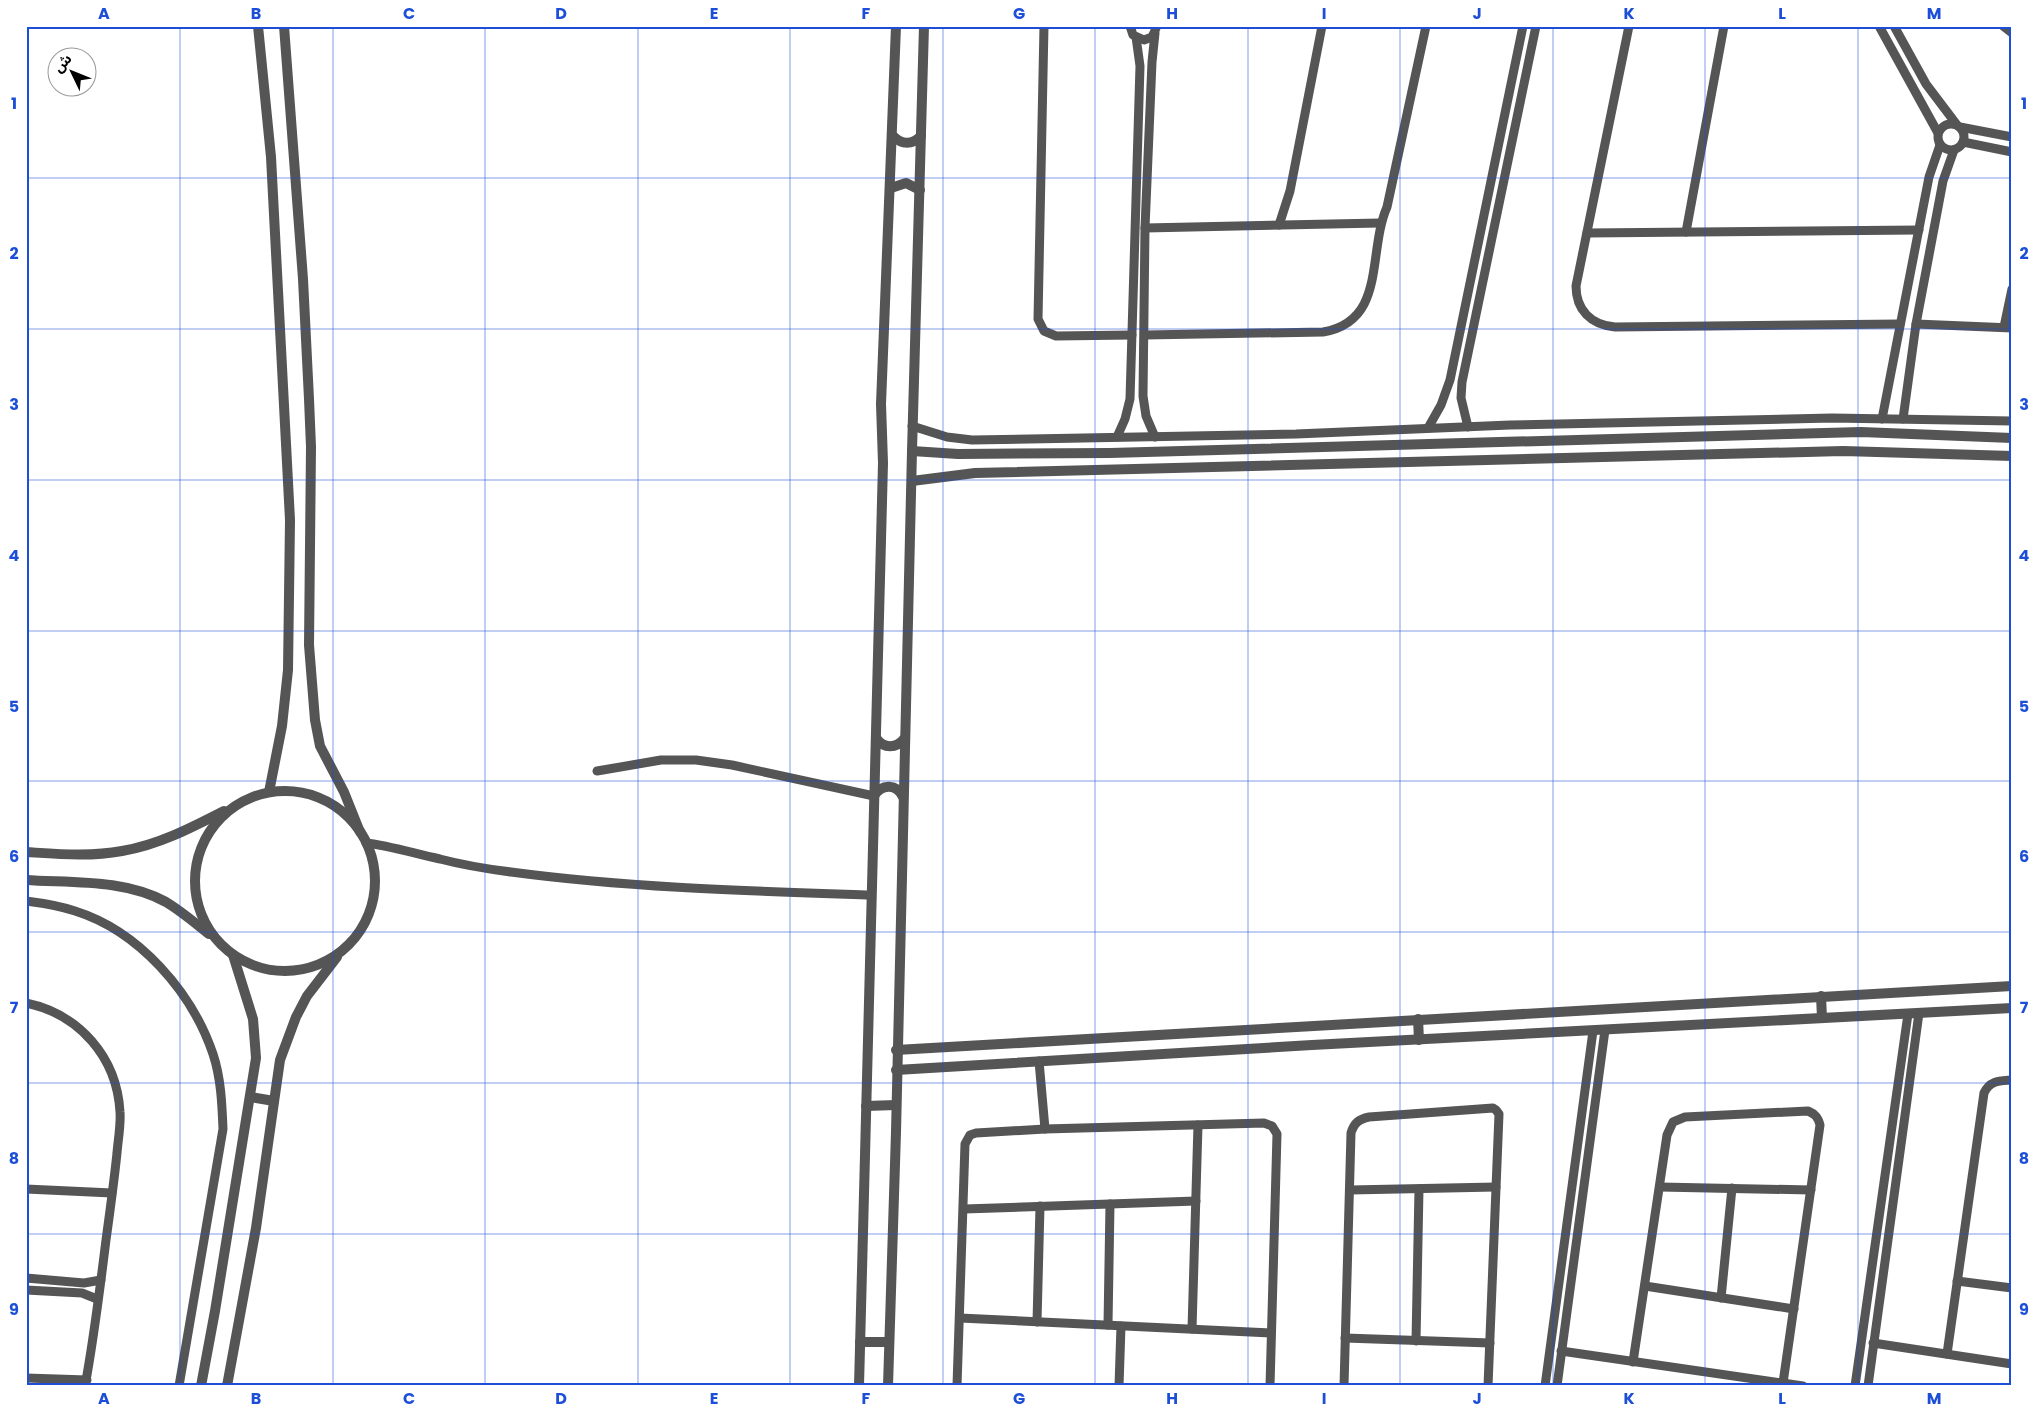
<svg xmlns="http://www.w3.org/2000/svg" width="2038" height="1412" font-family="Poppins,'Noto Sans Arabic',sans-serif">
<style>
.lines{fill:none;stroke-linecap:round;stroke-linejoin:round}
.minor{stroke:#555;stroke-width:9}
.tertiary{stroke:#555;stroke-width:10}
.grid{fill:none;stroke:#1d4ed8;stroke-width:1;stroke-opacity:0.55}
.neatline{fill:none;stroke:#1d4ed8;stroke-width:2}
.grid-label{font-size:16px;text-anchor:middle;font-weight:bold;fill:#1d4ed8}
</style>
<rect width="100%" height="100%" fill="#fff"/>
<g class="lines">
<!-- minor -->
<g class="minor">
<path d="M1044,26L1038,319L1044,331L1056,336L1132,335"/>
<path d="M1130,26L1133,35L1144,40L1152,37L1157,26"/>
<path d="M1629,26L1576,286C1576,310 1591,325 1615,327L1900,324"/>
<path d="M1879,26L1938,133"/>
<path d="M1894,26L1926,84L1957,125"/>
<path d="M2003,26L2012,33"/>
<circle cx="1951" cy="137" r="13"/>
<path d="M1960,127L2012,137"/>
<path d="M1963,142L2012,152"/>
<path d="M1279,225L1290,191L1322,26"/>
<path d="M1145,228L1380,223"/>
<path d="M1686,232L1724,26"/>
<path d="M1587,233L1919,230"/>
<path d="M1916,324L2012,328"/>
<path d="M2004,327L2012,289"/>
<path d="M1145,335L1323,332C1387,321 1367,253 1387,207L1426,26"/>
<path d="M1882,419L1929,177L1940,145"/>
<path d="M1903,419L1916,324L1943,181L1954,150"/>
<path d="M912,426L947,437L972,440L1296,434L1510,425L1832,418L2012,421"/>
<path d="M1468,427L1461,398L1462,382L1536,26"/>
<path d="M1428,428L1441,405L1450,380L1523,26"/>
<path d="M1117,437L1125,419L1130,399L1140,66L1136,37"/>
<path d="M1155,437L1146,416L1143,396L1145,228L1152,62L1155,33"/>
<path d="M597,771L661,760H696L732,765L874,796"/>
<path d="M366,843C392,846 415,854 440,859C463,865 487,869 511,872C631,888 751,891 871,895"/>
<path d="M26,901C42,903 60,906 75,911C139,931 192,992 213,1054C221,1078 222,1104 223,1129L179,1386"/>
<path d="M26,1003C79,1014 117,1057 120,1112C121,1125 118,1140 117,1153C114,1182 110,1211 106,1240C100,1288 94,1338 85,1386"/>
<path d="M1039,1061L1045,1129"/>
<path d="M1660,1187L1811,1190"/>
<path d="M26,1189L112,1193"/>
<path d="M1350,1190L1496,1187"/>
<path d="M964,1209L1196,1201"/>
<path d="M26,1278L84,1283L101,1280"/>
<path d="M1957,1281L2012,1288"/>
<path d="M1645,1286L1794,1309"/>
<path d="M26,1290L82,1293L97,1299"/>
<path d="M1721,1298L1732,1188"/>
<path d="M960,1318L1271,1333"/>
<path d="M1037,1322L1040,1206"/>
<path d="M1108,1325L1110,1204"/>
<path d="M1192,1329L1198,1125"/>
<path d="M1345,1338L1490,1343"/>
<path d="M1416,1341L1419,1189"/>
<path d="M1873,1343L2012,1364"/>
<path d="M1561,1351L1803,1386"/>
<path d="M1947,1354L1984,1093C1990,1080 2000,1081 2012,1080"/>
<path d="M1633,1362L1667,1135L1673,1122L1685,1117L1808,1111C1815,1114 1818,1117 1820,1125L1783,1383"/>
<path d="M26,1378L87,1380"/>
<path d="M957,1386L965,1144L970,1135L976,1133L1045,1129L1264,1123L1272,1126L1277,1134L1270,1386"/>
<path d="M1119,1386L1121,1326"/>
<path d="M1344,1386L1351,1133C1354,1123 1359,1119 1369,1117L1493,1108L1496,1110L1499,1114L1488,1386"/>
<path d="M1545,1386L1593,1031"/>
<path d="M1557,1386L1605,1030"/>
<path d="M1855,1386L1908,1014"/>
<path d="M1868,1386L1919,1013"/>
</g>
<!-- tertiary -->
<g class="tertiary">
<path d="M258,26L271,157L290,520L288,670L282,726L269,792"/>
<path d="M284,26L303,279L309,399L311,447L309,645L315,720L320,746L344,792L360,832"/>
<path d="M893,136C902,145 912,145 921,136"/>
<path d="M891,188L906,183L920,190"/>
<path d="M912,451L958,454L1110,453L1861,432L2012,438"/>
<path d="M912,481L975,473L1843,451L2012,456"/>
<path d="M876,738C884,749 896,749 905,738"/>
<circle cx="285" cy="881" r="90"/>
<path d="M874,796C882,783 897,784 903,797"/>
<path d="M26,852C58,854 90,857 122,851C158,845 191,828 224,811"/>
<path d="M26,880C72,883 124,879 166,902C181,911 195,923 209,934"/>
<path d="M1821,996L1822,1018"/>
<path d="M1418,1019L1419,1040"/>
<path d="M896,1050L2012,986"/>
<path d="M896,1070L1312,1045L2012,1008"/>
<path d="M250,1097L274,1101"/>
<path d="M866,1106L896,1105"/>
<path d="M860,1342H889"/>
<path d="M201,1386L215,1311L256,1058L253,1019L233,955"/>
<path d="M227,1386L256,1228L280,1060L296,1017L307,996L337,957"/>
<path d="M859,1386L883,463L881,404L896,26"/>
<path d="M888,1386L896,1132L912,451L924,26"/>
</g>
</g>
<!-- grid -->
<path class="grid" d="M180,26V1386M333,26V1386M485,26V1386M638,26V1386M790,26V1386M943,26V1386M1095,26V1386M1248,26V1386M1400,26V1386M1553,26V1386M1705,26V1386M1858,26V1386M26,178H2012M26,329H2012M26,480H2012M26,631H2012M26,781H2012M26,932H2012M26,1083H2012M26,1234H2012"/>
<!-- border -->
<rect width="2038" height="1412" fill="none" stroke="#ffffff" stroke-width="55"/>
<!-- north arrow -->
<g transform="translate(72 72) rotate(313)"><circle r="24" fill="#ffffff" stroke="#999999"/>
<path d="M0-4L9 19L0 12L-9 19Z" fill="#000000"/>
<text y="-8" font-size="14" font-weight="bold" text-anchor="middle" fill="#000000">ش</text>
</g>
<rect x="28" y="28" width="1982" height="1356" class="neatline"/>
<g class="grid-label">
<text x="104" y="19">A</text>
<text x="256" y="19">B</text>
<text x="409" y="19">C</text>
<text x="561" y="19">D</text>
<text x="714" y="19">E</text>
<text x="866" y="19">F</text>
<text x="1019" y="19">G</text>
<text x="1172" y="19">H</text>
<text x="1324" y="19">I</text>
<text x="1477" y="19">J</text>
<text x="1629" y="19">K</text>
<text x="1782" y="19">L</text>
<text x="1934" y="19">M</text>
<text x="14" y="109">1</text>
<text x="2024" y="109">1</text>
<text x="14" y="259">2</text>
<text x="2024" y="259">2</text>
<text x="14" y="410">3</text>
<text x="2024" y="410">3</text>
<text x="14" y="561">4</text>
<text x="2024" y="561">4</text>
<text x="14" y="712">5</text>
<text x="2024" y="712">5</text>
<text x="14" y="862">6</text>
<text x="2024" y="862">6</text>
<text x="14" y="1013">7</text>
<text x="2024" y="1013">7</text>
<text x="14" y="1164">8</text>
<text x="2024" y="1164">8</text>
<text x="14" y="1315">9</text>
<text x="2024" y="1315">9</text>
<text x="104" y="1404">A</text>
<text x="256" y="1404">B</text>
<text x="409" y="1404">C</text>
<text x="561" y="1404">D</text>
<text x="714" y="1404">E</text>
<text x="866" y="1404">F</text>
<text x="1019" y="1404">G</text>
<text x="1172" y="1404">H</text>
<text x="1324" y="1404">I</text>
<text x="1477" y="1404">J</text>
<text x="1629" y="1404">K</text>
<text x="1782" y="1404">L</text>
<text x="1934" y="1404">M</text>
</g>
</svg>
